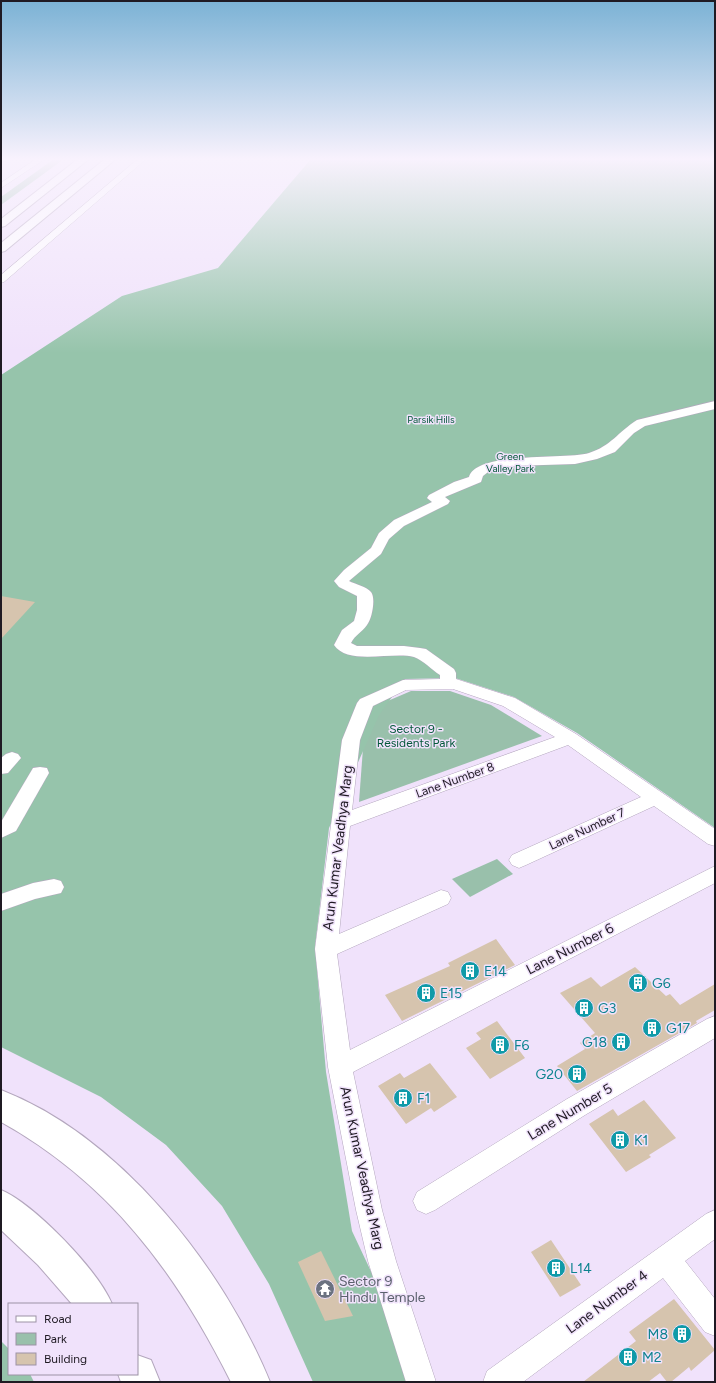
<svg xmlns="http://www.w3.org/2000/svg" width="716" height="1383" font-family="Figtree,sans-serif">
<style>
.green{fill:#99c0ab}
.forest{fill:#96c4ab}
.building{fill:#d6c4ae}
.lines{fill:none;stroke-linecap:round;stroke-linejoin:round}
.minor-casing{stroke:#b4a7be;stroke-width:1}
.highway-casing{stroke:#b4a7be;stroke-width:2}
.minor{fill:#fff;fill-rule:evenodd}
.highway{fill:#fff;fill-rule:evenodd}
.labels{text-anchor:middle;dominant-baseline:central;stroke-width:3;stroke-linejoin:round;paint-order:stroke}
.far-park-label{font-size:10px;fill:#04593a;stroke:#f0e2fb}
.park-label{font-size:12px;fill:#04593a;stroke:#f0e2fb}
.street-label{font-size:12px;fill:#1f1a23;stroke:#f0e2fb}
.near-street-label{font-size:14px;fill:#1f1a23;stroke:#f0e2fb}
.near-culture-label{font-size:14px;fill:#0d838f;stroke:#f0e2fb;text-anchor:start}
.near-worship-label{font-size:14px;fill:#5b616d;stroke:#f0e2fb;text-anchor:start}
</style>
<rect width="100%" height="100%" fill="#f0e2fb"/>
<!-- green -->
<g class="green">
<path d="M54,159H64L1,205V197Z"/>
<path d="M411,691H450L491,705L542,736L359,802L363,748L376,706Z"/>
<path d="M497,859L513,874L470,897L452,879Z"/>
</g>
<!-- forest -->
<g class="forest">
<path d="M311,159H715V828L577,733L514,697L455,678L405,679L379,715L329,828L315,947L326,1072L352,1231L423,1382H313L269,1284L222,1206L166,1145L101,1097L1,1047V375L122,296L218,268Z"/>
<path d="M1,1341L9,1349V1374H30L34,1382H1Z"/>
</g>
<!-- building -->
<g class="building">
<path d="M1,596L35,602L1,639Z"/>
<path d="M496,939L515,965L402,1021L385,995L450,966L448,963Z"/>
<path d="M635,967L666,996L670,994L680,1005L715,984V1010L696,1021L697,1023L577,1091L557,1066L585,1049L580,1043L595,1033L560,993L591,977L601,987Z"/>
<path d="M497,1021L525,1058L490,1079L466,1048L481,1039L476,1033Z"/>
<path d="M430,1063L457,1097L434,1112L431,1108L406,1124L378,1086L400,1073L404,1078Z"/>
<path d="M644,1100L676,1138L649,1155L651,1157L626,1172L589,1124L613,1109L618,1116Z"/>
<path d="M551,1240L581,1285L560,1297L531,1252Z"/>
<path d="M321,1251L353,1316L325,1321L298,1262Z"/>
<path d="M674,1299L715,1350L691,1371L689,1367L671,1382H667L660,1373L648,1382H583L636,1341L629,1332Z"/>
</g>
<g class="lines">
<defs>
<g id="minor">
<path d="M1,159H13L1,162Z"/>
<path d="M36,159H45L1,188V183Z"/>
<path d="M138,159H146L4,282L1,283V275Z"/>
<path d="M715,401V409L645,426L634,433L615,452L597,459L575,464L512,466L488,472L483,476L481,482L445,497L450,501L448,504L404,526L389,539L381,554L349,581C355,584 367,587 371,592C376,598 372,619 367,625C362,632 355,635 351,643L357,646H404L420,648L426,649L454,669L456,673V679L515,698L576,734L715,829V846L708,844L654,806L526,865L519,868L512,865L509,860L512,855L641,797L568,745L350,826L339,934L441,890L448,892L451,898L448,904L337,954L350,1050L715,866V883L353,1072L382,1210L396,1261L436,1382H406L368,1261L356,1210L328,1067L315,949L342,740L357,703L360,699L403,680L440,679V675C432,670 423,660 414,657C393,651 348,666 334,645L342,630L354,621L357,610V596L339,587L334,581L344,570L371,548L379,533L394,520L432,502L427,498L429,495L454,482L469,477C476,451 567,460 589,453C611,446 618,432 637,420ZM453,689L503,706L555,737L352,810L360,740L373,706L406,690Z"/>
<path d="M12,752L18,754L21,758L8,773L1,774V758L6,754Z"/>
<path d="M40,767L47,768L49,773L16,831L1,838V822L33,768Z"/>
<path d="M54,879L61,881L64,887L61,893L35,899L1,911V894L33,883Z"/>
<path d="M715,1016V1038L585,1115L435,1210L426,1214L417,1210L413,1201L417,1192L567,1099L707,1019Z"/>
<path d="M715,1210V1239L685,1261L715,1299V1336L705,1332L663,1278L523,1382H483L487,1371L706,1214Z"/>
</g>
<g id="highway">
<path d="M78,159H89L5,226L1,227V219Z"/>
<path d="M105,159H116L5,251L1,252V243Z"/>
<path d="M1,1090C120,1136 223,1267 270,1382H231C176,1272 109,1182 1,1122Z"/>
<path d="M1,1190C34,1204 98,1270 112,1304H72L38,1265L1,1230Z"/>
<path d="M137,1355L151,1360L160,1382H121L118,1374H137Z"/>
</g>
</defs>
<!-- minor casing -->
<use href="#minor" class="minor-casing"/>
<!-- highway casing -->
<use href="#highway" class="highway-casing"/>
<!-- minor -->
<use href="#minor" class="minor"/>
<!-- highway -->
<use href="#highway" class="highway"/>
</g>
<!-- sky -->
<linearGradient id="sky" x2="0" y2="1"><stop stop-color="#7bb2d5"/><stop offset="0.45" stop-color="#f8f2fd"/><stop offset="1" stop-color="#f8f2fd" stop-opacity="0"/></linearGradient>
<rect width="716" height="353" fill="url(#sky)"/>
<!-- icons -->
<defs>
<symbol id="building-disc" viewBox="-11 -11 22 22"><circle r="9.5" fill="#0f9aa8" stroke="#f0e2fb"/><path d="M-4-6H4V6H1V3H-1V6H-4ZM-2.5-4.3h1.7v1.8h-1.7ZM.8-4.3h1.7v1.8H.8ZM-2.5-1h1.7V.8h-1.7ZM.8-1h1.7V.8H.8Z" fill="#fff"/></symbol>
<symbol id="temple-disc" viewBox="-11 -11 22 22"><circle r="9.5" fill="#6b7280" stroke="#f0e2fb"/><path d="M0-6L5-2H3V0L6.5 2.5H4V6H1.5V3h-3V6H-4V2.5H-6.5L-3 0V-2H-5Z" fill="#fff"/></symbol>
</defs>
<g fill-rule="evenodd">
<use href="#building-disc" x="459" y="960" width="22" height="22"/>
<use href="#building-disc" x="627" y="972" width="22" height="22"/>
<use href="#building-disc" x="415" y="982" width="22" height="22"/>
<use href="#building-disc" x="573" y="997" width="22" height="22"/>
<use href="#building-disc" x="641" y="1017" width="22" height="22"/>
<use href="#building-disc" x="610" y="1031" width="22" height="22"/>
<use href="#building-disc" x="489" y="1034" width="22" height="22"/>
<use href="#building-disc" x="566" y="1063" width="22" height="22"/>
<use href="#building-disc" x="392" y="1087" width="22" height="22"/>
<use href="#building-disc" x="609" y="1129" width="22" height="22"/>
<use href="#building-disc" x="545" y="1257" width="22" height="22"/>
<use href="#temple-disc" x="314" y="1278" width="22" height="22"/>
<use href="#building-disc" x="671" y="1323" width="22" height="22"/>
<use href="#building-disc" x="617" y="1346" width="22" height="22"/>
</g>
<g class="labels">
<!-- far-park labels -->
<g class="far-park-label">
<text x="431" y="419">Parsik Hills</text>
<text x="510" y="456">Green<tspan x="510" dy="12">Valley Park</tspan></text>
</g>
<!-- park labels -->
<g class="park-label">
<text x="416" y="729">Sector 9 -<tspan x="416" dy="14">Residents Park</tspan></text>
</g>
<!-- street labels -->
<g class="street-label">
<text transform="translate(455 780) rotate(-20)">Lane Number 8</text>
<text transform="translate(587 829) rotate(-25)">Lane Number 7</text>
</g>
<!-- near-street labels -->
<g class="near-street-label">
<text transform="translate(338 848) rotate(-83)">Arun Kumar Veadhya Marg</text>
<text transform="translate(570 949) rotate(-27)">Lane Number 6</text>
<text transform="translate(570 1112) rotate(-31)">Lane Number 5</text>
<text transform="translate(362 1168) rotate(78)">Arun Kumar Veadhya Marg</text>
<text transform="translate(607 1302) rotate(-36)">Lane Number 4</text>
</g>
<!-- near-culture labels -->
<g class="near-culture-label">
<text x="484" y="971">E14</text>
<text x="652" y="983">G6</text>
<text x="440" y="993">E15</text>
<text x="598" y="1008">G3</text>
<text x="666" y="1028">G17</text>
<text x="607" y="1042" text-anchor="end">G18</text>
<text x="514" y="1045">F6</text>
<text x="563" y="1074" text-anchor="end">G20</text>
<text x="417" y="1098">F1</text>
<text x="634" y="1140">K1</text>
<text x="570" y="1268">L14</text>
<text x="668" y="1334" text-anchor="end">M8</text>
<text x="642" y="1357">M2</text>
</g>
<!-- near-worship labels -->
<g class="near-worship-label">
<text x="339" y="1281">Sector 9<tspan x="339" dy="16">Hindu Temple</tspan></text>
</g>
</g>
<!-- border -->
<rect width="716" height="1383" fill="none" stroke="#1f1a23" stroke-width="4"/>
<!-- legend -->
<rect x="8" y="1303" width="130" height="72" fill="#f0e2fb" stroke="#9c92a5"/>
<rect x="16" y="1316" width="20" height="6" fill="#ffffff" stroke="#9c92a5"/>
<text x="44" y="1323" font-size="12" fill="#1f1a23">Road</text>
<rect x="16" y="1333" width="20" height="12" fill="#99c0ab" stroke="#9c92a5"/>
<text x="44" y="1343" font-size="12" fill="#1f1a23">Park</text>
<rect x="16" y="1353" width="20" height="12" fill="#d6c4ae" stroke="#9c92a5"/>
<text x="44" y="1363" font-size="12" fill="#1f1a23">Building</text>
</svg>
